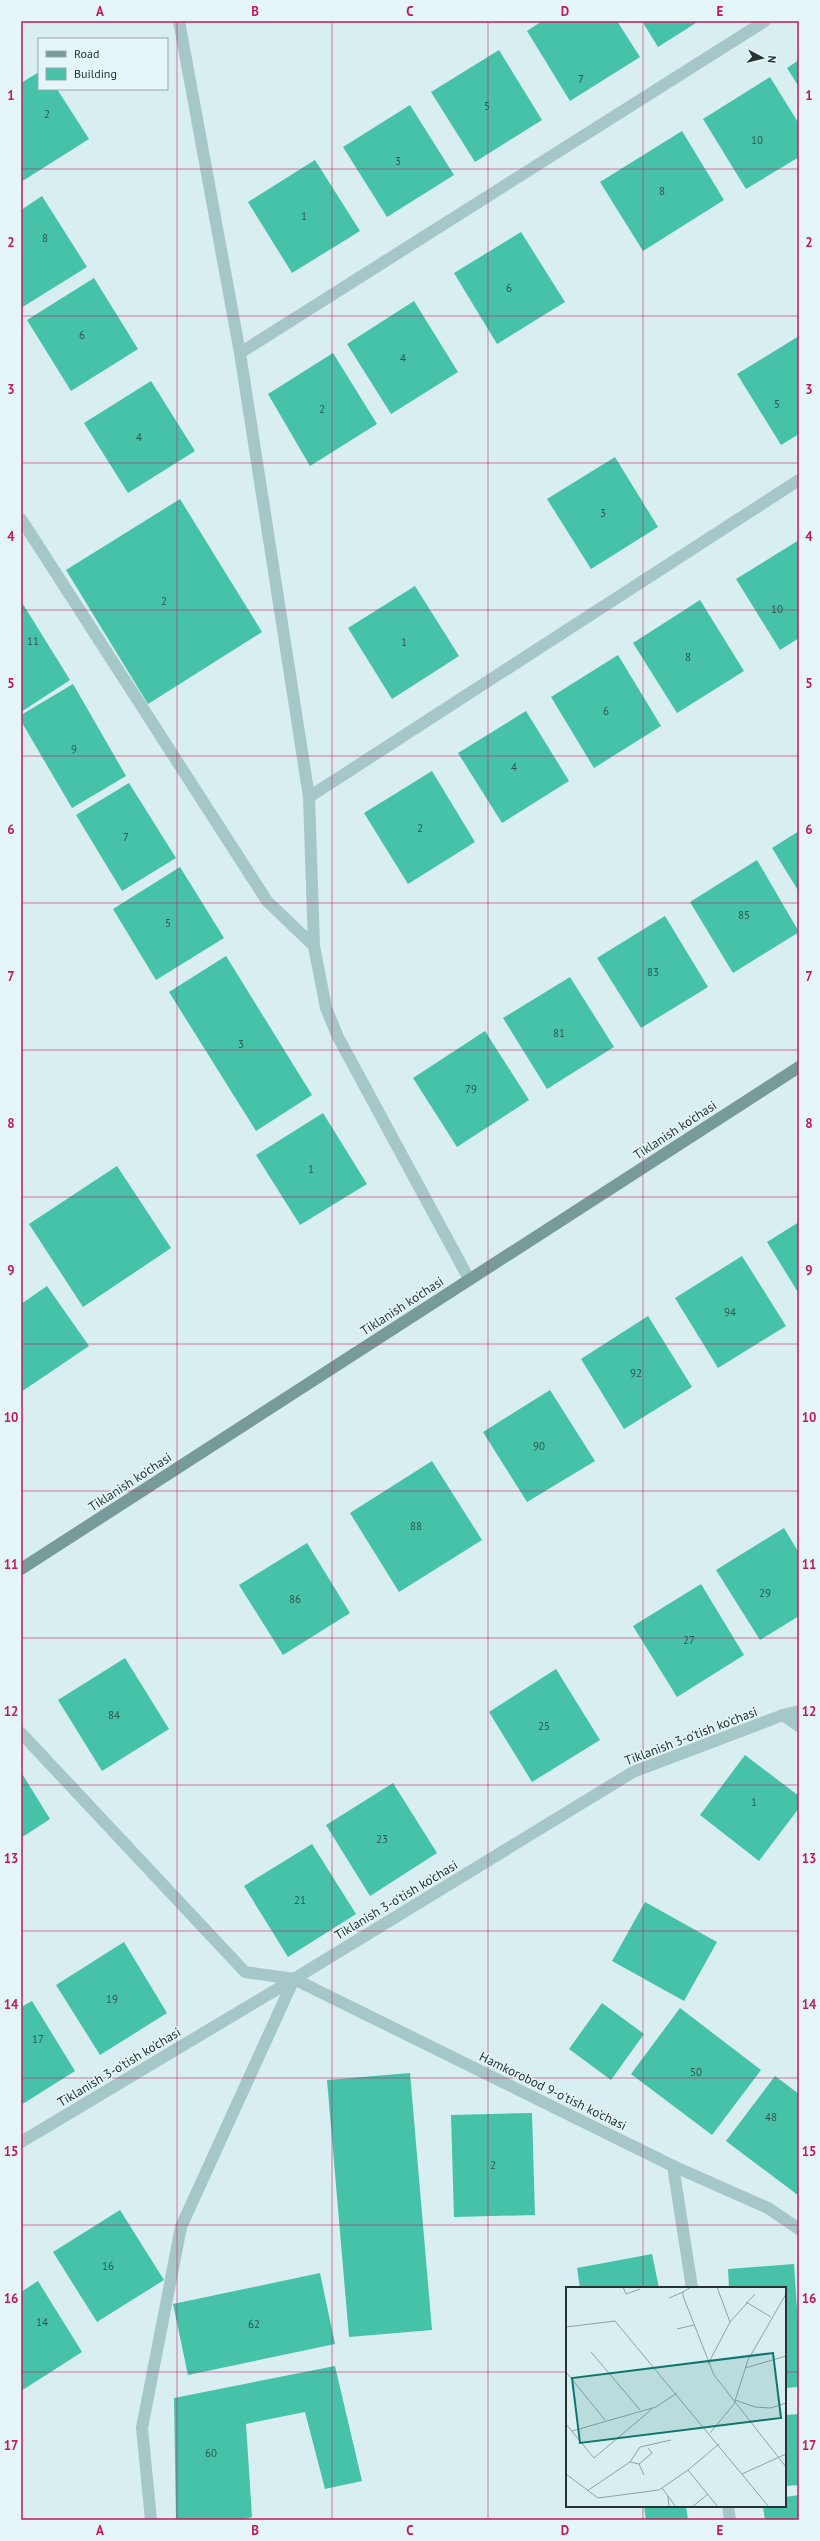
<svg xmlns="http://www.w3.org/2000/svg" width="820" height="2541" font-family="'PT Sans',sans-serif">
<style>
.building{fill:#45c2a8}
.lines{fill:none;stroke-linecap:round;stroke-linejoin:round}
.street{stroke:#a5c7c7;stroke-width:12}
.secondary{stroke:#779b98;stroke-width:12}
.grid{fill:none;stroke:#c2185b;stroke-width:1;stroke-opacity:0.55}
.labels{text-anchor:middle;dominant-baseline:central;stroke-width:3;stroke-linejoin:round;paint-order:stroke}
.number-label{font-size:11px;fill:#2e5750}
.street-label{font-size:13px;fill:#263332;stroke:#e5f6f8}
.inset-road{fill:none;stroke:#91a3a4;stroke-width:1}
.view{fill:#0f766e;fill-opacity:0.15;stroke:#0f766e;stroke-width:2}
.inset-edge{fill:none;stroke:#263332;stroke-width:2}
.neatline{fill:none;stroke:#c2185b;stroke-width:1.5}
.grid-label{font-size:13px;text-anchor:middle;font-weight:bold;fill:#c2185b}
</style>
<rect width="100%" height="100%" fill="#d9eef0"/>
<!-- building -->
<g class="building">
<path d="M542,21H617L640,57L570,101L527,31Z"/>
<path d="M642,21H699L658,47Z"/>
<path d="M499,50L542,120L475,162L431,92Z"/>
<path d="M799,60V87L787,68Z"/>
<path d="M39,72V89H57L89,139L21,182V83Z"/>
<path d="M770,77L799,124V157L746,189L703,119Z"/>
<path d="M410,105L454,175L387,217L343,147Z"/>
<path d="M682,131L724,200L643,251L600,182Z"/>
<path d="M315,160L360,231L292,273L248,202Z"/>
<path d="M42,196L87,267L21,308V210Z"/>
<path d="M521,232L565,302L497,344L454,273Z"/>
<path d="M94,278L138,349L71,391L27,320Z"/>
<path d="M414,301L458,372L391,414L347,344Z"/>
<path d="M799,336V434L781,445L737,374Z"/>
<path d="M333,353L377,424L310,466L268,394Z"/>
<path d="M151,381L195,451L128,493L84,423Z"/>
<path d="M615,457L658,527L591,569L547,499Z"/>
<path d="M180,499L262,632L148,704L66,570Z"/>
<path d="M799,540V638L780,650L736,579Z"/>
<path d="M415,586L459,656L392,699L348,628Z"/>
<path d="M700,600L744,671L677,713L633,643Z"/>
<path d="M21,601L70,680L21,712Z"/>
<path d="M618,655L661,726L594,768L551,697Z"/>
<path d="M73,684L126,776L72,808L21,721V715Z"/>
<path d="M526,711L569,781L502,823L458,753Z"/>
<path d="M432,771L475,842L408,884L364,813Z"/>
<path d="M129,783L176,858L122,891L76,815Z"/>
<path d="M799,831V892L772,848Z"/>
<path d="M757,860L799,932L733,973L690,902Z"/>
<path d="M180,867L224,938L156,980L113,909Z"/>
<path d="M665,916L708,987L641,1028L597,958Z"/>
<path d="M226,956L312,1095L256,1131L169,992Z"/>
<path d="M570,977L614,1047L547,1089L503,1018Z"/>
<path d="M485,1031L529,1100L457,1147L413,1078Z"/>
<path d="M323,1113L367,1184L300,1225L256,1155Z"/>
<path d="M117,1166L171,1248L83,1307L29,1224Z"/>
<path d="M799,1222V1294L767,1242Z"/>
<path d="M742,1256L786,1326L718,1368L675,1298Z"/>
<path d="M47,1286L89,1346L21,1392V1304Z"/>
<path d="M648,1316L692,1387L624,1429L581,1359Z"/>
<path d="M550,1390L595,1461L527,1502L483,1432Z"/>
<path d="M432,1461L482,1540L399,1592L350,1513Z"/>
<path d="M784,1528L799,1553V1616L760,1640L716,1570Z"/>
<path d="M307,1543L350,1613L283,1655L239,1585Z"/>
<path d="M701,1584L744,1655L677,1697L633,1626Z"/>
<path d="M125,1658L169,1729L102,1771L58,1700Z"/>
<path d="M556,1669L600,1740L532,1782L489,1712Z"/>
<path d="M745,1755L799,1796V1808L759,1861L700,1815Z"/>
<path d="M21,1772L50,1819L21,1838Z"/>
<path d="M393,1783L437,1853L370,1896L326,1825Z"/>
<path d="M312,1844L356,1914L288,1957L244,1886Z"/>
<path d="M645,1902L717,1942L684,2001L612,1961Z"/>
<path d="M124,1942L167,2013L100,2055L56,1985Z"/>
<path d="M32,2001L75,2071L21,2105V2007Z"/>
<path d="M602,2003L644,2034L611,2080L569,2049Z"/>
<path d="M680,2008L761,2070L712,2135L631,2074Z"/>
<path d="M410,2073L432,2330L349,2337L327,2080Z"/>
<path d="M775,2076L799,2094V2196L726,2141Z"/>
<path d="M532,2113L535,2215L454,2217L451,2115Z"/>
<path d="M120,2210L164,2280L97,2322L53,2252Z"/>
<path d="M652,2254L659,2288H580L577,2268Z"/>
<path d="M794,2264L799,2339V2387L785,2388V2288H729L728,2269Z"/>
<path d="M320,2273L335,2344L188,2375L173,2304Z"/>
<path d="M38,2281L82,2352L21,2391V2292Z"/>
<path d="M335,2366L362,2481L325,2489L305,2412L246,2424L252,2517L240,2520H176L174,2398Z"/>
<path d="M799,2414V2485L785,2486V2415Z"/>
<path d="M799,2495V2520H765L763,2506H785V2497Z"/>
<path d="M644,2506H686L688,2520H646Z"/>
</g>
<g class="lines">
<!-- street -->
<g class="street">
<path d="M179,21L240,353L309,797L314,946L326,1008L338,1037L469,1279"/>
<path d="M240,353L765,21"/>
<path d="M21,519L267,901L314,946"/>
<path d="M309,797L799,480"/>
<path d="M783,1715L799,1726"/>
<path d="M21,1733L245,1972L294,1979L673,2166L768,2208L799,2229"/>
<path d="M21,2142L294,1979L633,1772L783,1715L799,1711"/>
<path d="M673,2166L692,2288"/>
<path d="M728,2506L730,2520"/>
<path d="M151,2520L142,2428L181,2227L294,1979"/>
</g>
<!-- secondary -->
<path class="secondary" d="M21,1569L799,1067"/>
</g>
<!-- grid -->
<path class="grid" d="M177,21V2520M332,21V2520M488,21V2520M643,21V2288M21,169H799M21,316H799M21,463H799M21,610H799M21,756H799M21,903H799M21,1050H799M21,1197H799M21,1344H799M21,1491H799M21,1638H799M21,1785H799M21,1931H799M21,2078H799M21,2225H799M21,2372H567M785,2372H799M643,2506V2520"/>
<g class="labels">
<!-- number labels -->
<g class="number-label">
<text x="581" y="79">7</text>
<text x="487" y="106">5</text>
<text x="47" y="114">2</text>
<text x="757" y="140">10</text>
<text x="398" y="161">3</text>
<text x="662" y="191">8</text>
<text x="304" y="216">1</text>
<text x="45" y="238">8</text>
<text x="509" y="288">6</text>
<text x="82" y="335">6</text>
<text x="403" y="358">4</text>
<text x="777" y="404">5</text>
<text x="322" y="409">2</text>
<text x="139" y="437">4</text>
<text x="603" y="513">3</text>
<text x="164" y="601">2</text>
<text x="777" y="609">10</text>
<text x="33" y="641">11</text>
<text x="404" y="642">1</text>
<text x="688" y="657">8</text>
<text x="606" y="711">6</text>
<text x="74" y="749">9</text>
<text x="514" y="767">4</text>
<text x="420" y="828">2</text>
<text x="126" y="837">7</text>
<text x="744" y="915">85</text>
<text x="168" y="923">5</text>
<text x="653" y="972">83</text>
<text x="559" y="1033">81</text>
<text x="241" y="1044">3</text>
<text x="471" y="1089">79</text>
<text x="311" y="1169">1</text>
<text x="730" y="1312">94</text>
<text x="636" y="1373">92</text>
<text x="539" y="1446">90</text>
<text x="416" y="1526">88</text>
<text x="765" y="1593">29</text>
<text x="295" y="1599">86</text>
<text x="689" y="1640">27</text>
<text x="114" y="1715">84</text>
<text x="544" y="1726">25</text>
<text x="754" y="1802">1</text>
<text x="382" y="1839">23</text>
<text x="300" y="1900">21</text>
<text x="112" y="1999">19</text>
<text x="38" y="2039">17</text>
<text x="696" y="2072">50</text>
<text x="771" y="2117">48</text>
<text x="493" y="2165">2</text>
<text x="108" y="2266">16</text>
<text x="42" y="2322">14</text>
<text x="254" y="2324">62</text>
<text x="211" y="2453">60</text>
</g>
<!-- street labels -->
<g class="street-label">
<text transform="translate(675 1130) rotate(-33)">Tiklanish ko'chasi</text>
<text transform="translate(402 1306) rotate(-33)">Tiklanish ko'chasi</text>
<text transform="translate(130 1482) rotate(-33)">Tiklanish ko'chasi</text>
<text transform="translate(691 1736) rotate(-21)">Tiklanish 3-o'tish ko'chasi</text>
<text transform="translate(396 1900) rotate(-31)">Tiklanish 3-o'tish ko'chasi</text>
<text transform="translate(119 2067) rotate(-31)">Tiklanish 3-o'tish ko'chasi</text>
<text transform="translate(553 2091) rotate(26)">Hamkorobod 9-o'tish ko'chasi</text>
</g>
</g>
<!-- overview -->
<g transform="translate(566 2287)">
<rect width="220" height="220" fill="#d9eef0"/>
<path class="inset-road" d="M57,0L60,7L74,2M125,0L117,5V9L148,88L220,180M103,11L117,5M180,15L205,30M164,35L189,7M0,40L49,34L203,220M111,42L128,38M25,65L74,123M142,77L164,35L151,0M179,81L220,69M0,85L39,133M169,113L189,120L205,121L220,116M0,137L28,171L86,122M6,144L90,120L111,106M144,146L168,117L182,73L220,7M64,175L73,177L78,188M73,177L86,166L82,161M122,183L152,220M0,187L32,211L93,203L122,183L153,157M176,187L220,167M96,201L102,209L103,220M21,204L64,175L74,160L105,153M102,209L110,220M126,220L142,207"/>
<path class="view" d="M207,66L215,131L14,156L6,91Z"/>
<rect width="220" height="220" class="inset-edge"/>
</g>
<!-- border -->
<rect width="820" height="2541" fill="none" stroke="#e5f6f8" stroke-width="44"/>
<!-- legend -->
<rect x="38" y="38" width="130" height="52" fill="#e5f6f8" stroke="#99a8a9"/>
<rect x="46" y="51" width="20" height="6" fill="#779b98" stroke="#99a8a9"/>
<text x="74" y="58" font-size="12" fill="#263332">Road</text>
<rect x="46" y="68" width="20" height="12" fill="#45c2a8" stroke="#99a8a9"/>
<text x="74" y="78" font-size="12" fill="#263332">Building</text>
<!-- north arrow -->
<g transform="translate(762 58) rotate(97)" stroke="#e5f6f8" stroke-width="3" paint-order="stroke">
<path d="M0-3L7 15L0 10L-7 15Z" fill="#263332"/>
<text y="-6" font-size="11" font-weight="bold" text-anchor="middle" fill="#263332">N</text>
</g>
<rect x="22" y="22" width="776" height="2497" class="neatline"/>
<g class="grid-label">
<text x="100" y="16">A</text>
<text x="255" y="16">B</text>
<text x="410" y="16">C</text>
<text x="565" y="16">D</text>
<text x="720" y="16">E</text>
<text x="11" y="100">1</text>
<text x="809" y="100">1</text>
<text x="11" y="247">2</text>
<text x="809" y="247">2</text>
<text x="11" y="394">3</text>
<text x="809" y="394">3</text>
<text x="11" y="541">4</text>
<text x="809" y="541">4</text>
<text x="11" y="688">5</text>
<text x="809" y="688">5</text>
<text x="11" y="834">6</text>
<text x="809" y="834">6</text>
<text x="11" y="981">7</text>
<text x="809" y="981">7</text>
<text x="11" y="1128">8</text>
<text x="809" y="1128">8</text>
<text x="11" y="1275">9</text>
<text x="809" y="1275">9</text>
<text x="11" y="1422">10</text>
<text x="809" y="1422">10</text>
<text x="11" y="1569">11</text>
<text x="809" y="1569">11</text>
<text x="11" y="1716">12</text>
<text x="809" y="1716">12</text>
<text x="11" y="1863">13</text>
<text x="809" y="1863">13</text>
<text x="11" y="2009">14</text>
<text x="809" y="2009">14</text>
<text x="11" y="2156">15</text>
<text x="809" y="2156">15</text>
<text x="11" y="2303">16</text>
<text x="809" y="2303">16</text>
<text x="11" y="2450">17</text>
<text x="809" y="2450">17</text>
<text x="100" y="2535">A</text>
<text x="255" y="2535">B</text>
<text x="410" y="2535">C</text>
<text x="565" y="2535">D</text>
<text x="720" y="2535">E</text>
</g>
</svg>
